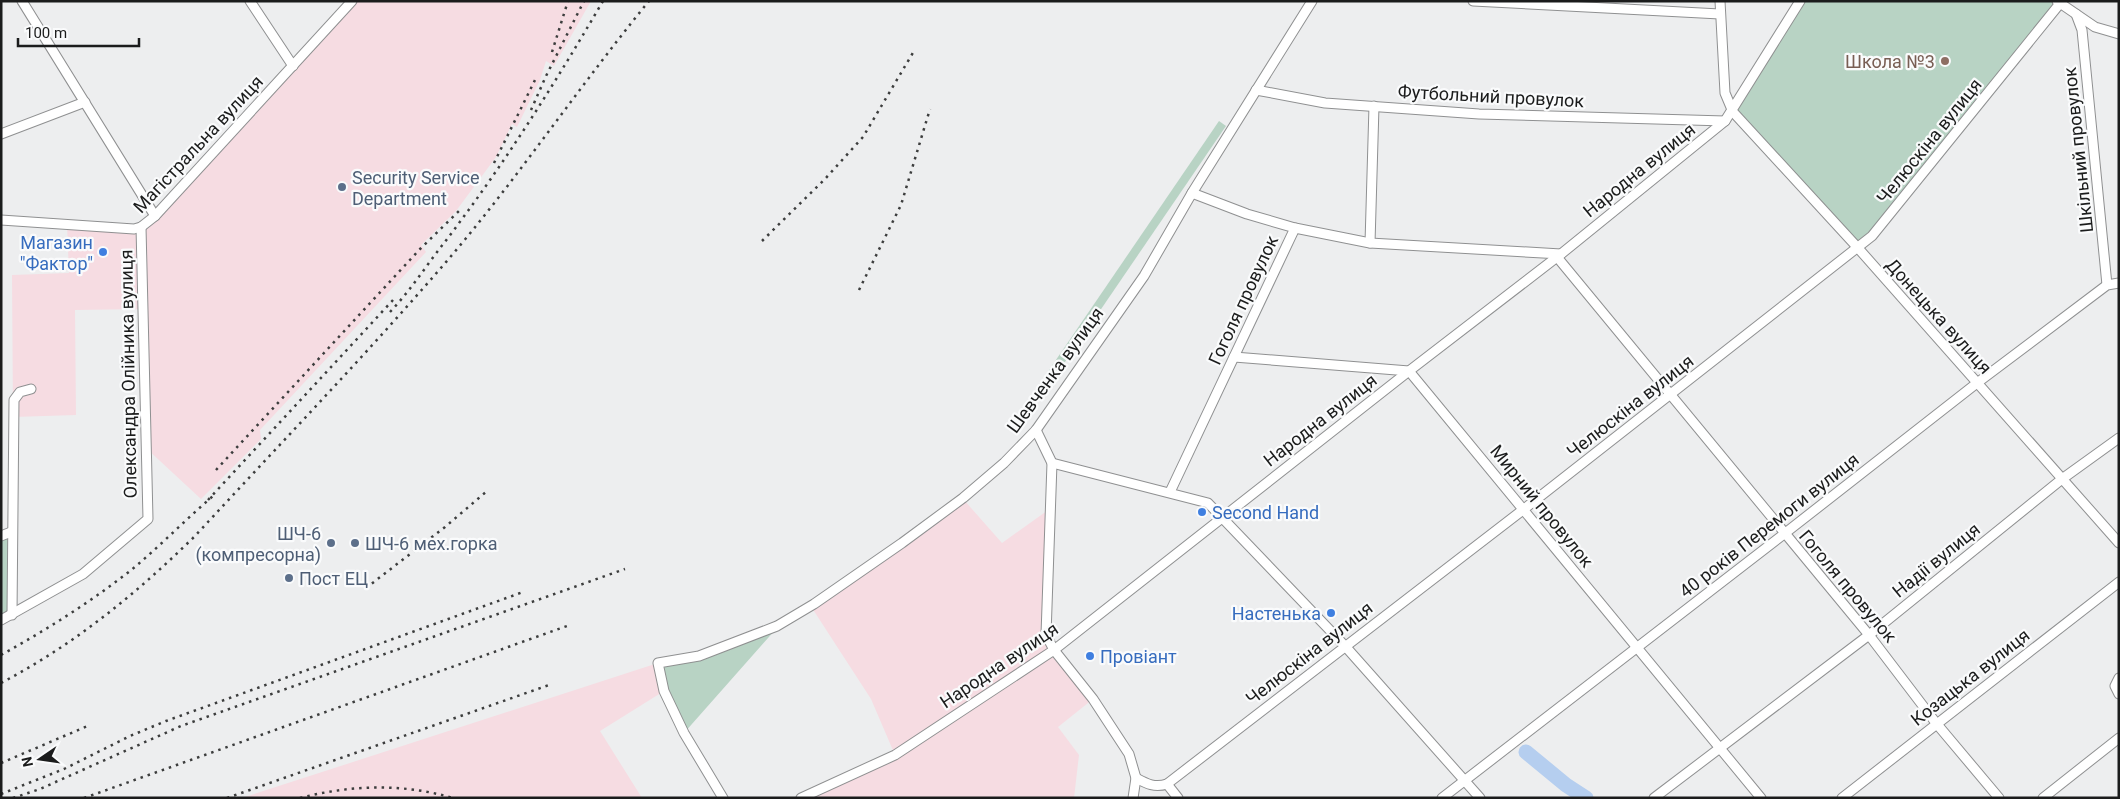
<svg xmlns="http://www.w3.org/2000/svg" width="2120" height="799" font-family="Roboto,sans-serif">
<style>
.industrial{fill:#f6dce2}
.green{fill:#b8d3c4}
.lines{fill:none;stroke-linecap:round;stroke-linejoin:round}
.river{stroke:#b5ceef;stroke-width:15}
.minor-casing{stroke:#8f9091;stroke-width:11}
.minor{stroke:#fff;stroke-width:9}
.rail{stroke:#3c3d3d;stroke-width:2.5;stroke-dasharray:2.5 5;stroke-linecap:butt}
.education-dot{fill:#8d6e63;stroke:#fafbfc;stroke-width:2}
.service-dot{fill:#5c6f8a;stroke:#fafbfc;stroke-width:2}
.shop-dot{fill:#3f7fe0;stroke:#fafbfc;stroke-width:2}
.labels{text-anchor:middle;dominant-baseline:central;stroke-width:4.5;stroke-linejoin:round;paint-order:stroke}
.education-label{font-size:18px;fill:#785e54;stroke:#fafbfc;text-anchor:end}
.street-label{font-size:18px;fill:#1b1c1c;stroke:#fafbfc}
.service-label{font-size:18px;fill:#4e5e75;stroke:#fafbfc;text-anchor:start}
.shop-label{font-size:18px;fill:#366cbe;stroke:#fafbfc;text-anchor:end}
</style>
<rect width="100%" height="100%" fill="#edeeef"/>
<!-- industrial -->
<g class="industrial">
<path d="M352,1H591L554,66L546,61L540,80L517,127L512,124L496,157L456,211L421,245L426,252L260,430L261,439L201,499L146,448L143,309L75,310L76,415L13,417L12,275L69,273L67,225L141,227Z"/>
<path d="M964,500L1002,543L1051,508L1046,635L1093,699L1058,727L1079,755L1074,798H801L895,755L871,699L812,608Z"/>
<path d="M658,663L664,691L600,731L642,798H242Z"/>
</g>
<!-- green -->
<g class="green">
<path d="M1800,1H2057L1858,248L1733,112Z"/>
<path d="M1219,121L1226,126L1052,381L1045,376Z"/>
<path d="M11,532L12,615L1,620V536Z"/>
<path d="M776,629L684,733L658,663L699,656Z"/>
</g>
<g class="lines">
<!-- river -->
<path class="river" d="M1526,752L1566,785L1586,798"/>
<defs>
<g id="minor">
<path d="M22,1L155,216"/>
<path d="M250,1L293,66"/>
<path d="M1473,1L1720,14"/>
<path d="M1720,1L1725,93L1733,112L1858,248L2119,543"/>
<path d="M2057,1L2095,27L2119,34"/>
<path d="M2076,14L2082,30L2107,285"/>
<path d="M1256,90L1325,103L1479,114L1725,121"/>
<path d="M1,134L85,102"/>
<path d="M1192,193L1247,214L1295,228"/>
<path d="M1,220L134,229L141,227L155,216L352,1"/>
<path d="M1370,243L1374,106"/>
<path d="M1557,257L1869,635L1936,723L1999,798"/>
<path d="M1234,357L1409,371L1761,798"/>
<path d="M1036,430L1052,463L1046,635L1054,650L1093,699L1129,754L1136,778L1133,798"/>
<path d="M1052,463L1208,503L1345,646L1480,798"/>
<path d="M1170,492L1295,228L1370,243L1561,254"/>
<path d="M1,536L11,532"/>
<path d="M12,615L14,400L20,392L31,389"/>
<path d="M1,620L83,574L148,519L141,227"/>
<path d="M2119,678L2115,686L2119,694"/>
<path d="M1136,778C1147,784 1155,788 1167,784L1178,798"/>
<path d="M1167,784L1524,509L1872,236L2062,1"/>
<path d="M723,798L684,733L664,691L658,663L699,656L777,626L814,604L902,543L963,498L1004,463L1036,430L1144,276L1192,193L1312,1"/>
<path d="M801,798L895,755L1054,650L1409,371L1561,254L1725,121L1800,1"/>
<path d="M1442,798L1784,534L1977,383L2107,285L2119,283"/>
<path d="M1654,798L1869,635L2062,479L2119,438"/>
<path d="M1842,798L2119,582"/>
<path d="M2043,798L2119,738"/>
</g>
</defs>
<!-- minor casing -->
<use href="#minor" class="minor-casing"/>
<!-- minor -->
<use href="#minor" class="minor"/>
<!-- rail -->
<g class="rail">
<path d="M552,52L568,1"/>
<path d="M531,110L546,76L584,1"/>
<path d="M494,163L536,78"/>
<path d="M762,241L825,179L863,137L914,51"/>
<path d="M859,290L901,205L930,109"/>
<path d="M390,312C410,291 426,266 444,243C503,166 554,85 603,1"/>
<path d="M216,470L420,249L461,209"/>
<path d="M208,500L393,300"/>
<path d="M366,588L445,527L487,491"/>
<path d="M1,655C46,630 89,603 130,571C158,548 184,521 213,496"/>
<path d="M1,683C75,644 136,594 195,536C277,447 361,360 440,269C514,184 577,89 649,1"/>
<path d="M1,763L90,725"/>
<path d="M1,794L64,769L130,736L166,721L523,592"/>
<path d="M13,798L40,789L181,726L625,569"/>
<path d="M84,798L567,626"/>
<path d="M227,798L549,685"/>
<path d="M300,798C351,785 402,783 453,798"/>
</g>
</g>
<!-- markers -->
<circle class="education-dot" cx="1945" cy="61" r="5"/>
<g class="service-dot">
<circle cx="342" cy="187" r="5"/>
<circle cx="331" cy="543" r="5"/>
<circle cx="355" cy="543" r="5"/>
<circle cx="289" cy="578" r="5"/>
</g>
<g class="shop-dot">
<circle cx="103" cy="252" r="5"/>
<circle cx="1202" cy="512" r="5"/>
<circle cx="1331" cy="613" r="5"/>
<circle cx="1090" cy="656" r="5"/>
</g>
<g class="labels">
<!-- education labels -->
<g class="education-label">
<text x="1935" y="61">Школа №3</text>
</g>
<!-- street labels -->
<g class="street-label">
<text transform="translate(1491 96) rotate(3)">Футбольний провулок</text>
<text transform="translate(1929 141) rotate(-51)">Челюскіна вулиця</text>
<text transform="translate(198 144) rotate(-47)">Магістральна вулиця</text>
<text transform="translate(2078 150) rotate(-96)">Шкільний провулок</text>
<text transform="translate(1639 170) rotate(-39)">Народна вулиця</text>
<text transform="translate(1243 300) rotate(-65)">Гоголя провулок</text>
<text transform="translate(1939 316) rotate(48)">Донецька вулиця</text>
<text transform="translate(1055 370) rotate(-54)">Шевченка вулиця</text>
<text transform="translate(128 374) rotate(-91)">Олександра Олійника вулиця</text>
<text transform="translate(1630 406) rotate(-38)">Челюскіна вулиця</text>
<text transform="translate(1320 420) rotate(-38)">Народна вулиця</text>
<text transform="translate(1542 506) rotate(51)">Мирний провулок</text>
<text transform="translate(1769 525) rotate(-38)">40 років Перемоги вулиця</text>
<text transform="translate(1936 560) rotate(-39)">Надії вулиця</text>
<text transform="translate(1848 586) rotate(50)">Гоголя провулок</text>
<text transform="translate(1309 653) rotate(-38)">Челюскіна вулиця</text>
<text transform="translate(999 665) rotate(-34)">Народна вулиця</text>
<text transform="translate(1970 677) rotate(-38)">Козацька вулиця</text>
</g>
<!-- service labels -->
<g class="service-label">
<text x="352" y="177">Security Service<tspan x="352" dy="21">Department</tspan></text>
<text x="321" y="533" text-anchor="end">ШЧ-6<tspan x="321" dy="21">(компресорна)</tspan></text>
<text x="365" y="543">ШЧ-6 мех.горка</text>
<text x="299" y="578">Пост ЕЦ</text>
</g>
<!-- shop labels -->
<g class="shop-label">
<text x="93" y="242">Магазин<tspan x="93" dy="21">"Фактор"</tspan></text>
<text x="1212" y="512" text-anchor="start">Second Hand</text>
<text x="1321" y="613">Настенька</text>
<text x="1100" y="656" text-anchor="start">Провіант</text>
</g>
</g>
<!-- border -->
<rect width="2120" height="799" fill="none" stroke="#1b1c1c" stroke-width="5"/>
<!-- north arrow -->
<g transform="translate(40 759) rotate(257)" stroke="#fafbfc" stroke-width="4" paint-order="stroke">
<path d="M0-4L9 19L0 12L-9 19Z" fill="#1b1c1c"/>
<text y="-8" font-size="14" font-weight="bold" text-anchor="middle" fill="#1b1c1c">N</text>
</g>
<!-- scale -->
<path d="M18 38v8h121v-8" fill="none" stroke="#1b1c1c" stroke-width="2.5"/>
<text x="25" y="38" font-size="15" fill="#1b1c1c" stroke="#fafbfc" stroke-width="4" paint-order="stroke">100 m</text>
</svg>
